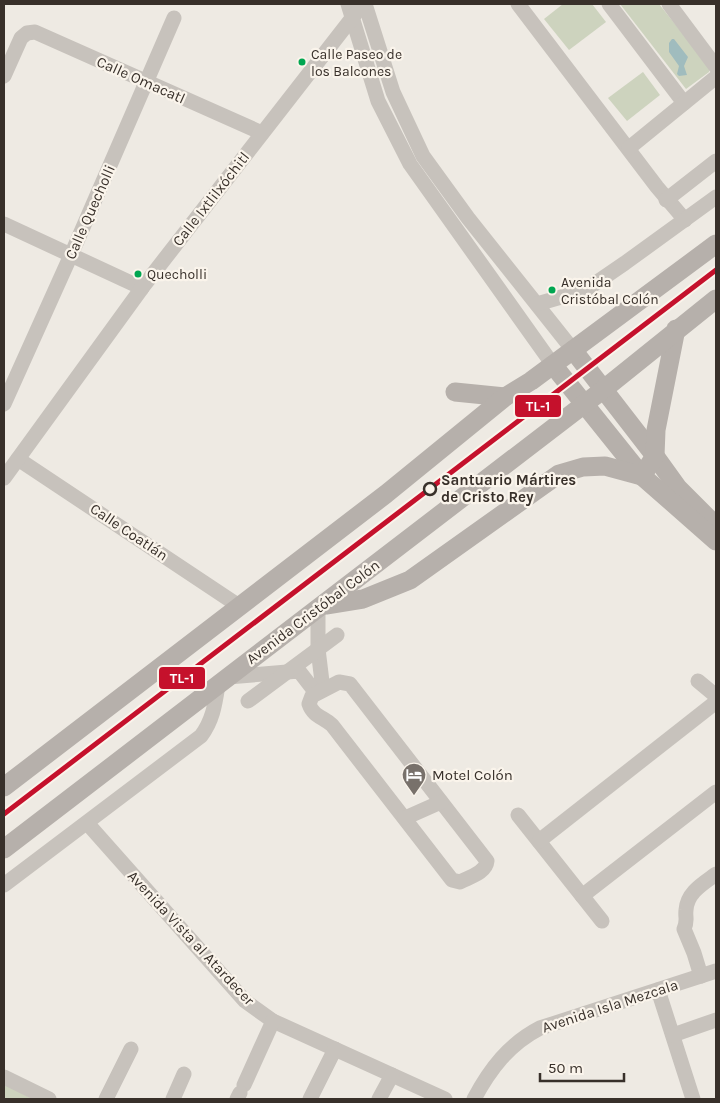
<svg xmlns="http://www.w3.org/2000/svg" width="720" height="1103" font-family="Karla,sans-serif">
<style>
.green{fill:#cdd3be}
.water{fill:#a0bcbe}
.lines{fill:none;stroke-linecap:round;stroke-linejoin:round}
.minor{stroke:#c7c2bc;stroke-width:15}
.major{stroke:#b6b0ab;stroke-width:19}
.rail-1-casing{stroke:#faf4eb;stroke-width:9}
.rail-1{stroke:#c5112c;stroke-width:5}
.bus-dot{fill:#00a651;stroke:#faf4eb;stroke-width:2}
.stop-dot{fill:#faf4eb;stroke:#38302a;stroke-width:2.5}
.labels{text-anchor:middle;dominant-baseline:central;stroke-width:4.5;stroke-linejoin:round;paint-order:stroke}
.bus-label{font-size:14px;fill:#38302a;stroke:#faf4eb;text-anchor:start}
.street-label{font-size:15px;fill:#38302a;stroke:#faf4eb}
.stop-label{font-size:15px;font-weight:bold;fill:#38302a;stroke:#faf4eb;text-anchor:start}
.poi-label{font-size:15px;fill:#38302a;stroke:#faf4eb;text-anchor:start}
.line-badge{stroke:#faf4eb;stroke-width:2}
.badge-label{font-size:14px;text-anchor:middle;font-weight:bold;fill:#fff}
</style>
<rect width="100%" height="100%" fill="#eeeae3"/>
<!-- green -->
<g class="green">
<path d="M563,4H592L606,22L569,50L544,19Z"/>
<path d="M620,4H659L710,68L709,72L686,89Z"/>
<path d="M643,72L660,95L627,121L608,98Z"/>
<path d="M4,1083L32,1099H4Z"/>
</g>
<!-- water -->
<path class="water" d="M672,39H674L688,57L684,66L687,75L679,76L677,74L679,66L669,52V43Z"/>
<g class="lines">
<!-- minor -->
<g class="minor">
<path d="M348,4L378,101L410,164L553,365"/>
<path d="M365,4L393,92L423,156L468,218L573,350"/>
<path d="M518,4L657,187L685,220"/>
<path d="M609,4L684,103"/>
<path d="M669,4L716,67"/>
<path d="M4,76L21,38L27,33L35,32L262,133"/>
<path d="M629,148L716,77"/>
<path d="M666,200L716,161"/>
<path d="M4,224L142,288"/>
<path d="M537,304L582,291L590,287L625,263L716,197"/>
<path d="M4,404L71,255L174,18"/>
<path d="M18,459L239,606"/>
<path d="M4,478L142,288L363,4"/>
<path d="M318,609V649L323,690"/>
<path d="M228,677L299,671L316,693"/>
<path d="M698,681L716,696"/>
<path d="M339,682L350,684L487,861C486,873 469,877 460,882L452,880L332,725C323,717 313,716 309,704L312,696Z"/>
<path d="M248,701L337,635"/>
<path d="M518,815L602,921"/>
<path d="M405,818L441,802"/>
<path d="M87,823L245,1001L273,1021L445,1099"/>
<path d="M539,841L716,702"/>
<path d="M4,885L201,736C213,720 215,704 218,685"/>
<path d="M582,896L716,792"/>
<path d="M701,976L694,953L684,929C688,920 685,918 686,910C687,892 704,883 716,874"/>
<path d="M658,990L693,1099"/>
<path d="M673,1035L716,1020"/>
<path d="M4,1077L49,1099"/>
<path d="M244,1085L273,1021"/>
<path d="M106,1099L131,1049"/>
<path d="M173,1099L184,1074"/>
<path d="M237,1099L240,1093"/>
<path d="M310,1099L335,1049"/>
<path d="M379,1099L392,1075"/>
<path d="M474,1099C490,1069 509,1044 540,1028L716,971"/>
</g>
<!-- major -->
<g class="major">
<path d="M573,350L655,456L678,488L713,523"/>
<path d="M553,365L642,476L716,541"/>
<path d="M455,392L505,397"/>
<path d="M326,605L363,599L410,580L559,474L583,467L605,466L642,476L655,456L656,430L676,329"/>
<path d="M4,787L386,494L505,397L531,381L716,244"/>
<path d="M4,849L604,389L716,299"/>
</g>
<defs>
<path id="rail-1" d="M4,814L716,270"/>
</defs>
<!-- rail-1 casing -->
<use href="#rail-1" class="rail-1-casing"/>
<!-- rail-1 -->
<use href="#rail-1" class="rail-1"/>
</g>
<!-- icons -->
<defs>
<symbol id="hotel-pin" viewBox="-11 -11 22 30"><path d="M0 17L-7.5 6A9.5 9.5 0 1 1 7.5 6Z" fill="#78716b" stroke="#faf4eb"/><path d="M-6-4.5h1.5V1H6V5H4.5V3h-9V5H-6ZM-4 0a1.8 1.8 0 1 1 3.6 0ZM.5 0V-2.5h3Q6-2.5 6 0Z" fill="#fff"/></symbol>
</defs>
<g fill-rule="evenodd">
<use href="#hotel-pin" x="400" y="761" width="28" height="38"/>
</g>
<!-- markers -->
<g class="bus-dot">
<circle cx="302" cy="62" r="4.5"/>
<circle cx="138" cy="274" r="4.5"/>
<circle cx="552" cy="290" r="4.5"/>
</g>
<circle class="stop-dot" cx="430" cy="489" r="6"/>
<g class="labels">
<!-- bus labels -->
<g class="bus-label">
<text x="311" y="54">Calle Paseo de<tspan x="311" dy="17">los Balcones</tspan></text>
<text x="147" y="274">Quecholli</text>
<text x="561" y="282">Avenida<tspan x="561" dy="17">Cristóbal Colón</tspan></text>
</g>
<!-- street labels -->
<g class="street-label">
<text transform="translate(141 80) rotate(24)">Calle Omacatl</text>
<text transform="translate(211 199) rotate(-52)">Calle Ixtlilxóchitl</text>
<text transform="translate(90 212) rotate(-66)">Calle Quecholli</text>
<text transform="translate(129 532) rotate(34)">Calle Coatlán</text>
<text transform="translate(313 612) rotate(-37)">Avenida Cristóbal Colón</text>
<text transform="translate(191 938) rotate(47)">Avenida Vista al Atardecer</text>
<text transform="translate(610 1006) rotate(-18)">Avenida Isla Mezcala</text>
</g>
<!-- stop labels -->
<g class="stop-label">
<text x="441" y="480">Santuario Mártires<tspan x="441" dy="17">de Cristo Rey</tspan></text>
</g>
<!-- poi labels -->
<g class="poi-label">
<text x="432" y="775">Motel Colón</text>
</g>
</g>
<g class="line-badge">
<rect x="514" y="394" width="48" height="24" rx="5" fill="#c5112c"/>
<rect x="158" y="666" width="48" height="24" rx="5" fill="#c5112c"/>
</g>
<g class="badge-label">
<text x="538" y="411">TL-1</text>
<text x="182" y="683">TL-1</text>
</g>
<!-- border -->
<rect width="720" height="1103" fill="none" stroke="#38302a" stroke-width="10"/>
<!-- scale -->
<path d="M540 1073v8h84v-8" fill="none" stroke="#38302a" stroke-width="2.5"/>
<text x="548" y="1073" font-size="15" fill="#38302a" stroke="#faf4eb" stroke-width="4" paint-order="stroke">50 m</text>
</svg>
